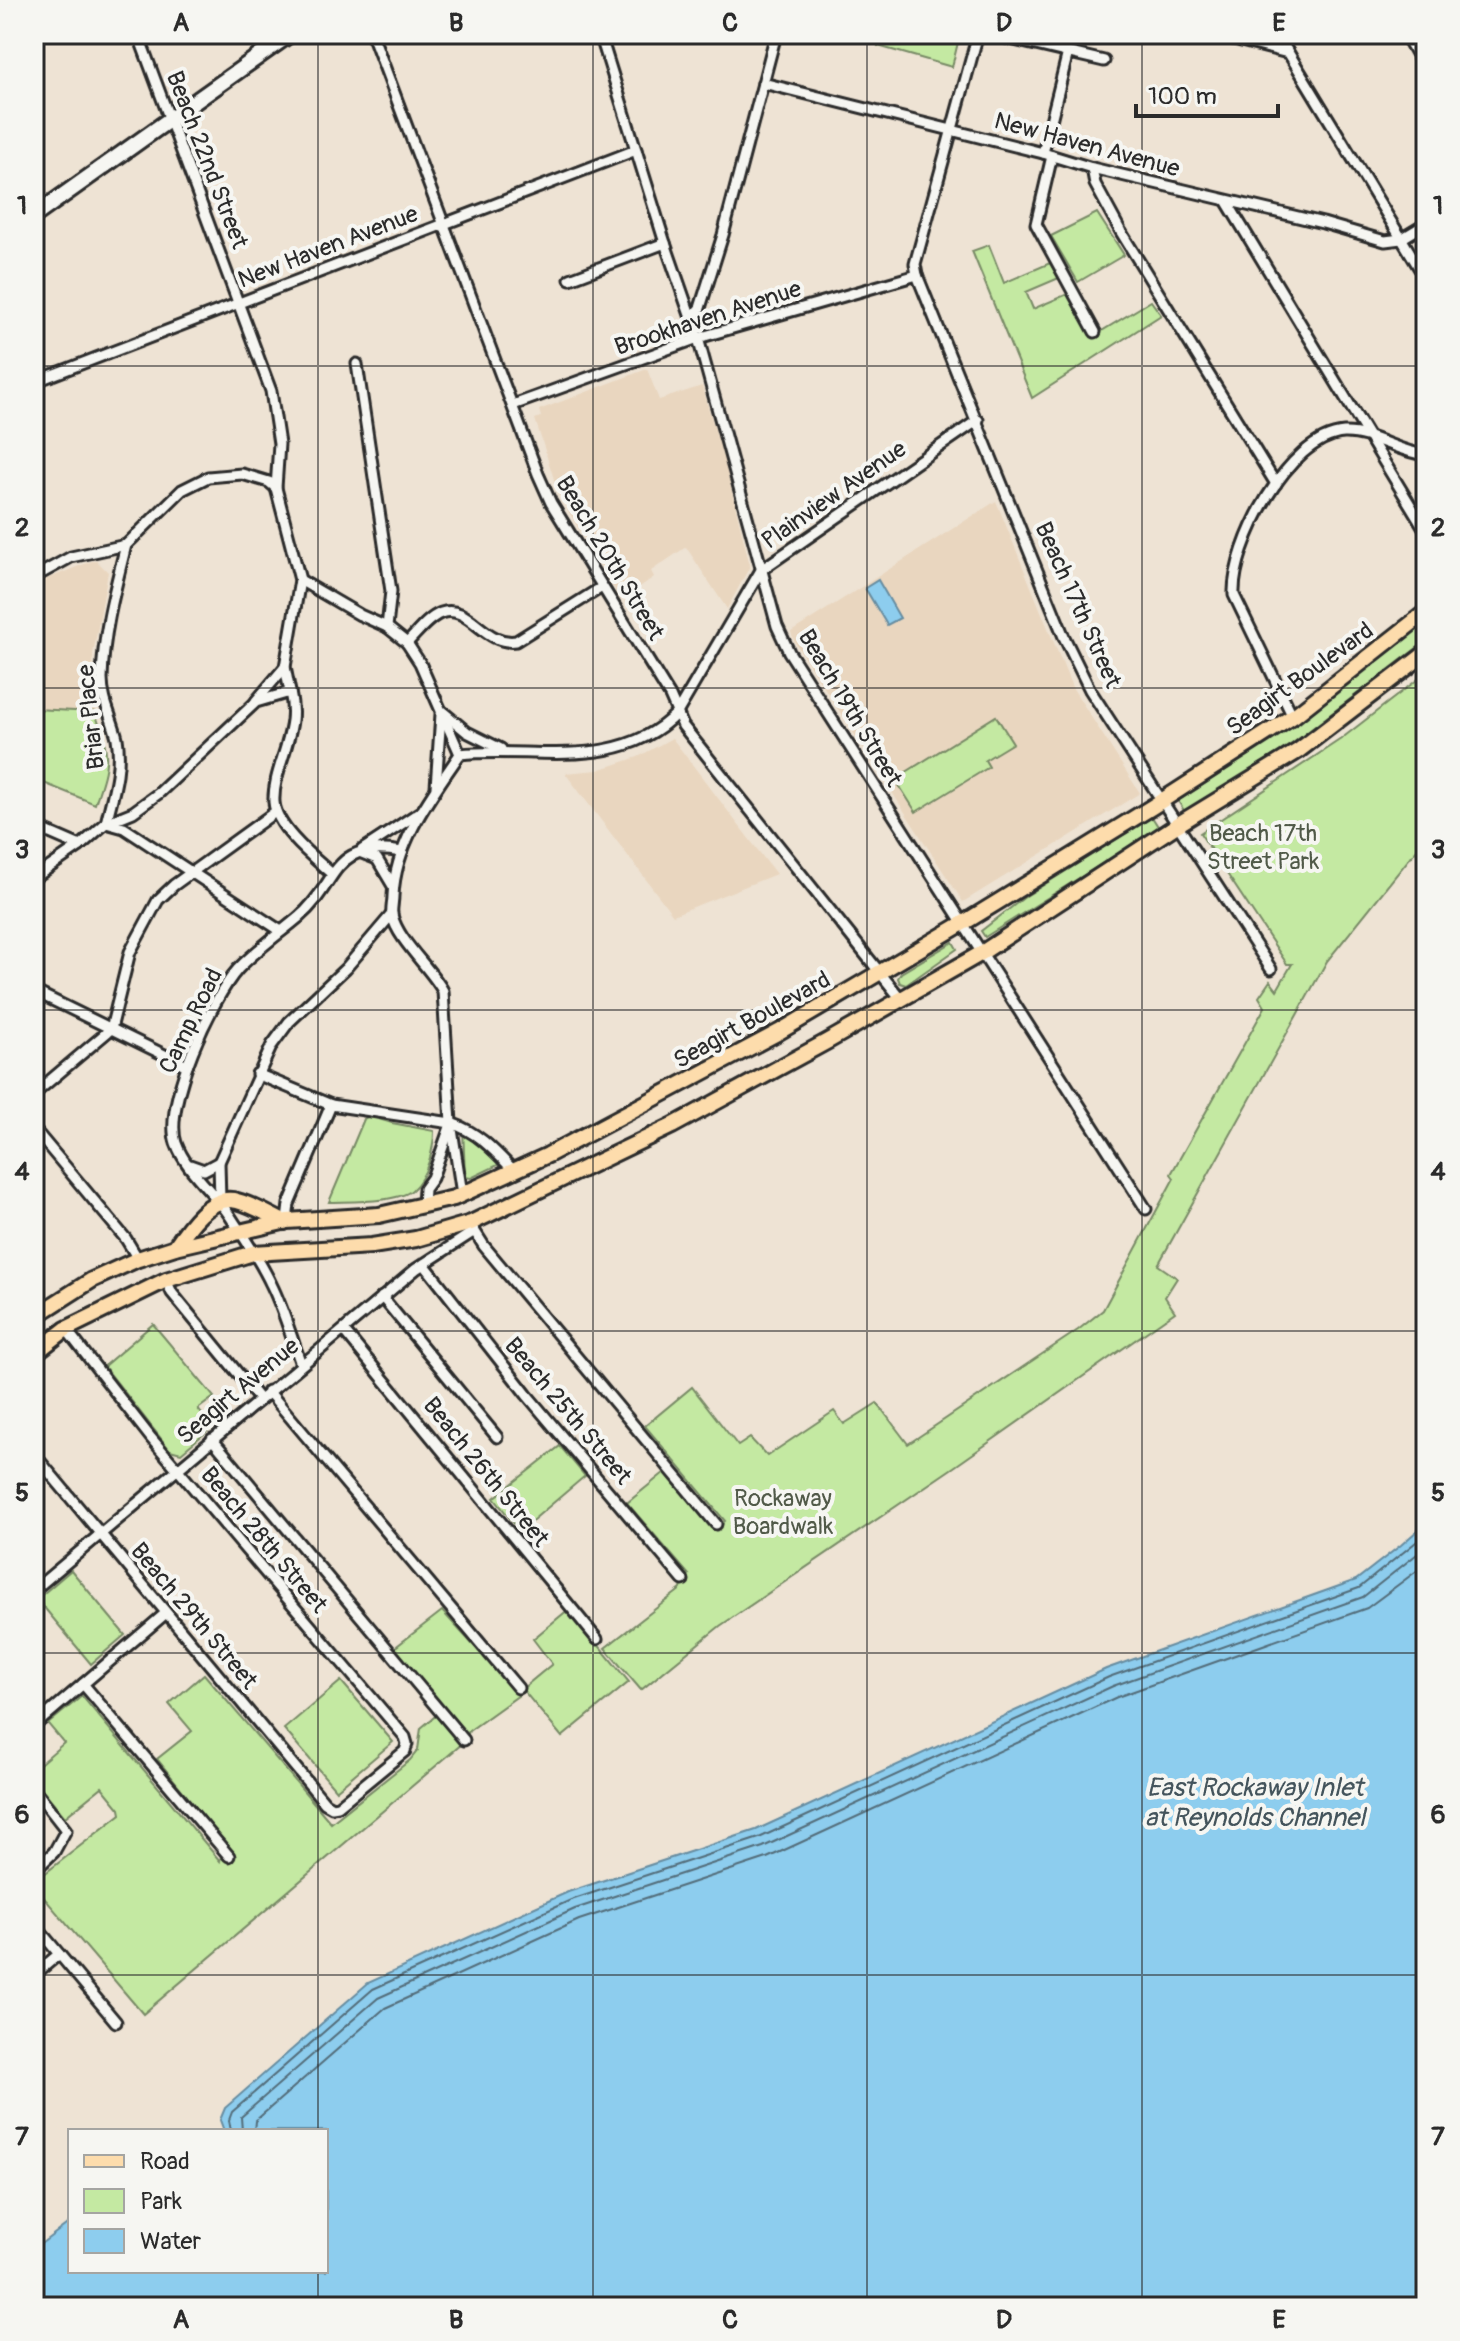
<svg xmlns="http://www.w3.org/2000/svg" width="1460" height="2341" font-family="Pangolin,sans-serif">
<style>
.built{fill:#e9d6bf}
.green{fill:#c4e9a2;stroke:#788a66;stroke-width:2}
.water{fill:#8dcdee;stroke:#668ca0;stroke-width:2}
.lines{fill:none;stroke-linecap:round;stroke-linejoin:round}
.shore{stroke:#526c79;stroke-width:2}
.street-casing{stroke:#2b2b2b;stroke-width:15}
.secondary-casing{stroke:#2b2b2b;stroke-width:20}
.primary-casing{stroke:#2b2b2b;stroke-width:20}
.street{stroke:#f6f6f2;stroke-width:9}
.secondary{stroke:#f6f6f2;stroke-width:14}
.primary{stroke:#fddcac;stroke-width:14}
.grid{fill:none;stroke:#2b2b2b;stroke-width:2;stroke-opacity:0.55}
.labels{text-anchor:middle;dominant-baseline:central;stroke-width:8;stroke-linejoin:round;paint-order:stroke}
.street-label{font-size:24px;fill:#2b2b2b;stroke:#f6f6f2}
.park-label{font-size:24px;fill:#515a49;stroke:#f6f6f2}
.water-label{font-size:26px;font-style:italic;fill:#44545c;stroke:#f6f6f2}
.neatline{fill:none;stroke:#2b2b2b;stroke-width:3}
.grid-label{font-size:26px;text-anchor:middle;font-weight:bold;fill:#2b2b2b}
</style>
<rect width="100%" height="100%" fill="#eee3d4"/>
<filter id="ink" filterUnits="userSpaceOnUse"><feTurbulence type="fractalNoise" baseFrequency=".0125" numOctaves="2"/><feDisplacementMap in="SourceGraphic" scale="16" xChannelSelector="R" yChannelSelector="G"/><feConvolveMatrix kernelMatrix="1 2 1 2 8 2 1 2 1" color-interpolation-filters="sRGB"/></filter>
<g filter="url(#ink)">
<!-- built -->
<g class="built">
<path d="M647,369L659,400L702,386L725,463L750,566L727,609L686,547L651,571L654,577L621,600L559,495L535,419L541,417L539,410Z"/>
<path d="M996,501L1072,687L1140,793L963,902L794,641L791,632Z"/>
<path d="M92,561H97L108,572L93,654L95,712L34,709V584Z"/>
<path d="M672,738L776,874L673,915L565,773L598,770L638,757Z"/>
</g>
<!-- green -->
<g class="green">
<path d="M881,34H960L952,67L878,46Z"/>
<path d="M1097,213L1124,255L1078,282L1051,236Z"/>
<path d="M989,245L1004,283L1050,263L1059,278L1026,292L1033,309L1070,293L1095,335L1151,301L1161,315L1032,398L972,251Z"/>
<path d="M1426,623V641L1293,743L1185,812L1178,801C1265,746 1345,686 1426,623Z"/>
<path d="M1426,673V838L1327,961L1158,1265L1177,1278L1165,1297L1175,1312L954,1467L720,1626L641,1690L605,1648L681,1589L683,1580L689,1575L627,1503L665,1472L717,1528L725,1521L645,1426L692,1387L738,1446L750,1438L767,1456L834,1411L844,1424L877,1403L908,1444L1078,1330L1103,1310L1174,1178L1171,1174L1265,1007L1259,997L1270,981L1277,990L1292,964H1287L1200,833L1341,739Z"/>
<path d="M34,709L95,712C110,757 110,759 95,804L34,779Z"/>
<path d="M996,716L1013,743L985,760L989,767L916,812L895,779Z"/>
<path d="M1152,817L1159,828L985,937L981,931L1026,896Z"/>
<path d="M953,942L957,949L906,985L900,983L898,978L901,973Z"/>
<path d="M369,1116L392,1123L434,1131C434,1149 427,1177 412,1190C397,1203 349,1201 329,1202L364,1119Z"/>
<path d="M463,1128L497,1159L498,1165L471,1178L465,1177Z"/>
<path d="M153,1324L214,1397L198,1409L212,1427L181,1453L170,1450L104,1366Z"/>
<path d="M560,1446L585,1476L520,1531L494,1498Z"/>
<path d="M71,1570L125,1635L91,1664L37,1599Z"/>
<path d="M569,1609L629,1682L562,1737L522,1689L552,1664L533,1639Z"/>
<path d="M442,1611L519,1695L469,1731L466,1738L393,1649Z"/>
<path d="M204,1674L331,1823L410,1760L418,1750L421,1728L439,1713L463,1743L143,2014L34,1886V1882L121,1814L120,1809L102,1787L65,1817L34,1779V1769L64,1743L48,1724L82,1696L220,1861L224,1842L157,1759L192,1731L169,1704Z"/>
<path d="M341,1681L393,1742L336,1790L284,1729Z"/>
</g>
<!-- water -->
<g class="water">
<path d="M878,580L900,618L887,625L865,588Z"/>
<path d="M1426,1523V2307H34V2249L70,2222V2271H326V2131H224L220,2120L225,2108L368,1983L568,1892L756,1830L1106,1669L1356,1580L1401,1545Z"/>
</g>
<g class="lines">
<!-- shore -->
<g class="shore">
<path d="M231,2131L229,2120L232,2112L373,1989L571,1900L759,1838L1109,1677L1359,1588L1426,1534"/>
<path d="M242,2131L241,2117L378,1998L575,1909L763,1847L1113,1686L1363,1597L1426,1547"/>
<path d="M254,2131L255,2121L385,2008L579,1920L767,1858L1117,1697L1367,1608L1426,1564"/>
</g>
<defs>
<g id="street">
<path d="M372,34L538,474L551,503L670,696L683,726L901,999"/>
<path d="M600,34L665,243L698,338L765,582L777,626L789,652L1146,1209"/>
<path d="M978,34L915,264L917,275L1064,637L1090,690L1271,969"/>
<path d="M989,34L1104,61"/>
<path d="M1214,34L1288,53"/>
<path d="M1277,34L1426,279"/>
<path d="M1405,34L1426,71"/>
<path d="M763,83L1043,153L1092,168L1323,223L1385,241L1401,239L1426,224"/>
<path d="M1043,153L1068,52"/>
<path d="M1052,156L1036,224L1095,332"/>
<path d="M1092,168L1095,184L1121,232L1276,484"/>
<path d="M1227,202L1426,531"/>
<path d="M570,279L665,243"/>
<path d="M691,318L700,308L723,235L776,34"/>
<path d="M357,364L391,591L387,627"/>
<path d="M34,382L636,150"/>
<path d="M513,405L698,338L917,275"/>
<path d="M126,545C115,589 103,633 102,679C102,701 112,717 117,738C122,768 113,794 106,823L124,828L281,931"/>
<path d="M34,574H40L71,557L126,545L182,490L208,477L242,474L269,482L276,488"/>
<path d="M300,580L360,615L387,627L407,643L420,663L460,754"/>
<path d="M407,643C417,633 428,618 441,613C469,603 484,646 516,641L602,587"/>
<path d="M290,692C295,713 292,726 286,747C281,764 273,784 274,802C276,828 314,858 332,874"/>
<path d="M256,701L285,667"/>
<path d="M443,712L467,732L501,749"/>
<path d="M1293,717L1234,595C1232,545 1288,437 1344,433C1372,432 1397,452 1426,455"/>
<path d="M460,754C533,746 619,773 677,713L761,570L978,420"/>
<path d="M460,754C431,796 395,843 393,896C393,902 391,910 392,915C398,941 430,967 443,991L451,1123L462,1194"/>
<path d="M436,787L441,714"/>
<path d="M34,826L80,846"/>
<path d="M362,850L420,812"/>
<path d="M362,853L377,859L393,886"/>
<path d="M34,878L80,846L106,823L133,812L159,793L256,702L290,692L285,667L300,580L276,488L279,444L271,391L138,34"/>
<path d="M34,991L187,1066"/>
<path d="M257,1074L331,1105L451,1123C478,1132 495,1151 514,1171"/>
<path d="M34,1094L111,1029L130,952L158,900L174,885L275,812"/>
<path d="M34,1129L126,1239L138,1259"/>
<path d="M190,1165L204,1170L219,1162"/>
<path d="M220,1201L219,1162L272,1045L289,1022L346,968L392,914"/>
<path d="M423,1205L424,1189L432,1178L450,1127"/>
<path d="M287,1221L289,1204L331,1105"/>
<path d="M472,1227L484,1246L716,1524"/>
<path d="M424,1264L527,1395L683,1580"/>
<path d="M166,1280L172,1293L259,1399"/>
<path d="M34,1292L47,1307"/>
<path d="M382,1297L497,1437"/>
<path d="M344,1331L597,1639"/>
<path d="M301,1364C291,1337 284,1310 271,1284C260,1260 244,1238 230,1216C214,1192 186,1171 176,1143C163,1104 212,998 238,969C256,950 279,934 299,917C340,882 330,839 402,852"/>
<path d="M268,1391L518,1688"/>
<path d="M212,1439L464,1740"/>
<path d="M34,1454L325,1803L332,1807L338,1806L405,1751L407,1744L405,1737L151,1438L66,1329"/>
<path d="M34,1590L416,1269L473,1232"/>
<path d="M83,1684L229,1856"/>
<path d="M34,1726L166,1613"/>
<path d="M34,1789L66,1830L54,1852L34,1871"/>
<path d="M34,1924L116,2022"/>
<path d="M34,1975L59,1954"/>
</g>
<path id="secondary" d="M34,216L290,34"/>
<g id="primary">
<path d="M175,1247C187,1229 211,1193 237,1201C253,1205 269,1215 284,1222"/>
<path d="M34,1317L92,1280L138,1259L175,1247L287,1221L379,1215L454,1198L548,1155L779,1032L970,919L1152,807L1295,715L1426,612"/>
<path d="M34,1354L66,1329L166,1280L253,1253L372,1246L416,1239L471,1223L672,1126L828,1041L980,954L1177,825L1298,751L1426,653"/>
</g>
</defs>
<!-- street casing -->
<use href="#street" class="street-casing"/>
<!-- secondary casing -->
<use href="#secondary" class="secondary-casing"/>
<!-- primary casing -->
<use href="#primary" class="primary-casing"/>
<!-- street -->
<use href="#street" class="street"/>
<!-- secondary -->
<use href="#secondary" class="secondary"/>
<!-- primary -->
<use href="#primary" class="primary"/>
</g>
</g>
<!-- grid -->
<path class="grid" d="M318,34V2131M593,34V2307M867,34V2307M1142,34V2307M34,366H1426M34,688H1426M34,1010H1426M34,1331H1426M34,1653H1426M34,1975H1426M318,2271V2307"/>
<g class="labels">
<!-- street labels -->
<g class="street-label">
<text transform="translate(1087 145) rotate(15)">New Haven Avenue</text>
<text transform="translate(207 160) rotate(69)">Beach 22nd Street</text>
<text transform="translate(328 247) rotate(-21)">New Haven Avenue</text>
<text transform="translate(708 318) rotate(-18)">Brookhaven Avenue</text>
<text transform="translate(834 495) rotate(-35)">Plainview Avenue</text>
<text transform="translate(610 558) rotate(59)">Beach 20th Street</text>
<text transform="translate(1078 605) rotate(66)">Beach 17th Street</text>
<text transform="translate(1300 679) rotate(-36)">Seagirt Boulevard</text>
<text transform="translate(850 708) rotate(59)">Beach 19th Street</text>
<text transform="translate(91 717) rotate(-96)">Briar Place</text>
<text transform="translate(752 1020) rotate(-29)">Seagirt Boulevard</text>
<text transform="translate(191 1021) rotate(-64)">Camp Road</text>
<text transform="translate(238 1391) rotate(-40)">Seagirt Avenue</text>
<text transform="translate(568 1411) rotate(50)">Beach 25th Street</text>
<text transform="translate(486 1472) rotate(51)">Beach 26th Street</text>
<text transform="translate(264 1540) rotate(50)">Beach 28th Street</text>
<text transform="translate(194 1616) rotate(50)">Beach 29th Street</text>
</g>
<!-- park labels -->
<g class="park-label">
<text x="1263" y="833">Beach 17th<tspan x="1263" dy="28">Street Park</tspan></text>
<text x="783" y="1498">Rockaway<tspan x="783" dy="28">Boardwalk</tspan></text>
</g>
<!-- water labels -->
<g class="water-label">
<text x="1255" y="1788">East Rockaway Inlet<tspan x="1255" dy="30">at Reynolds Channel</tspan></text>
</g>
</g>
<!-- margin -->
<rect width="1460" height="2341" fill="none" stroke="#f6f6f2" stroke-width="88"/>
<!-- legend -->
<rect x="68" y="2129" width="260" height="144" fill="#f6f6f2" stroke="#a5a5a2" stroke-width="2"/>
<rect x="84" y="2155" width="40" height="12" fill="#fddcac" stroke="#a5a5a2" stroke-width="2"/>
<text x="140" y="2169" font-size="24" fill="#2b2b2b">Road</text>
<rect x="84" y="2189" width="40" height="24" fill="#c4e9a2" stroke="#a5a5a2" stroke-width="2"/>
<text x="140" y="2209" font-size="24" fill="#2b2b2b">Park</text>
<rect x="84" y="2229" width="40" height="24" fill="#8dcdee" stroke="#a5a5a2" stroke-width="2"/>
<text x="140" y="2249" font-size="24" fill="#2b2b2b">Water</text>
<!-- scale -->
<path d="M1136 104v12h142v-12" fill="none" stroke="#2b2b2b" stroke-width="4"/>
<text x="1148" y="104" font-size="24" fill="#2b2b2b" stroke="#f6f6f2" stroke-width="6" paint-order="stroke">100 m</text>
<rect x="44" y="44" width="1372" height="2253" class="neatline"/>
<g class="grid-label">
<text x="181" y="31">A</text>
<text x="456" y="31">B</text>
<text x="730" y="31">C</text>
<text x="1004" y="31">D</text>
<text x="1279" y="31">E</text>
<text x="22" y="214">1</text>
<text x="1438" y="214">1</text>
<text x="22" y="536">2</text>
<text x="1438" y="536">2</text>
<text x="22" y="858">3</text>
<text x="1438" y="858">3</text>
<text x="22" y="1180">4</text>
<text x="1438" y="1180">4</text>
<text x="22" y="1501">5</text>
<text x="1438" y="1501">5</text>
<text x="22" y="1823">6</text>
<text x="1438" y="1823">6</text>
<text x="22" y="2145">7</text>
<text x="1438" y="2145">7</text>
<text x="181" y="2328">A</text>
<text x="456" y="2328">B</text>
<text x="730" y="2328">C</text>
<text x="1004" y="2328">D</text>
<text x="1279" y="2328">E</text>
</g>
</svg>
